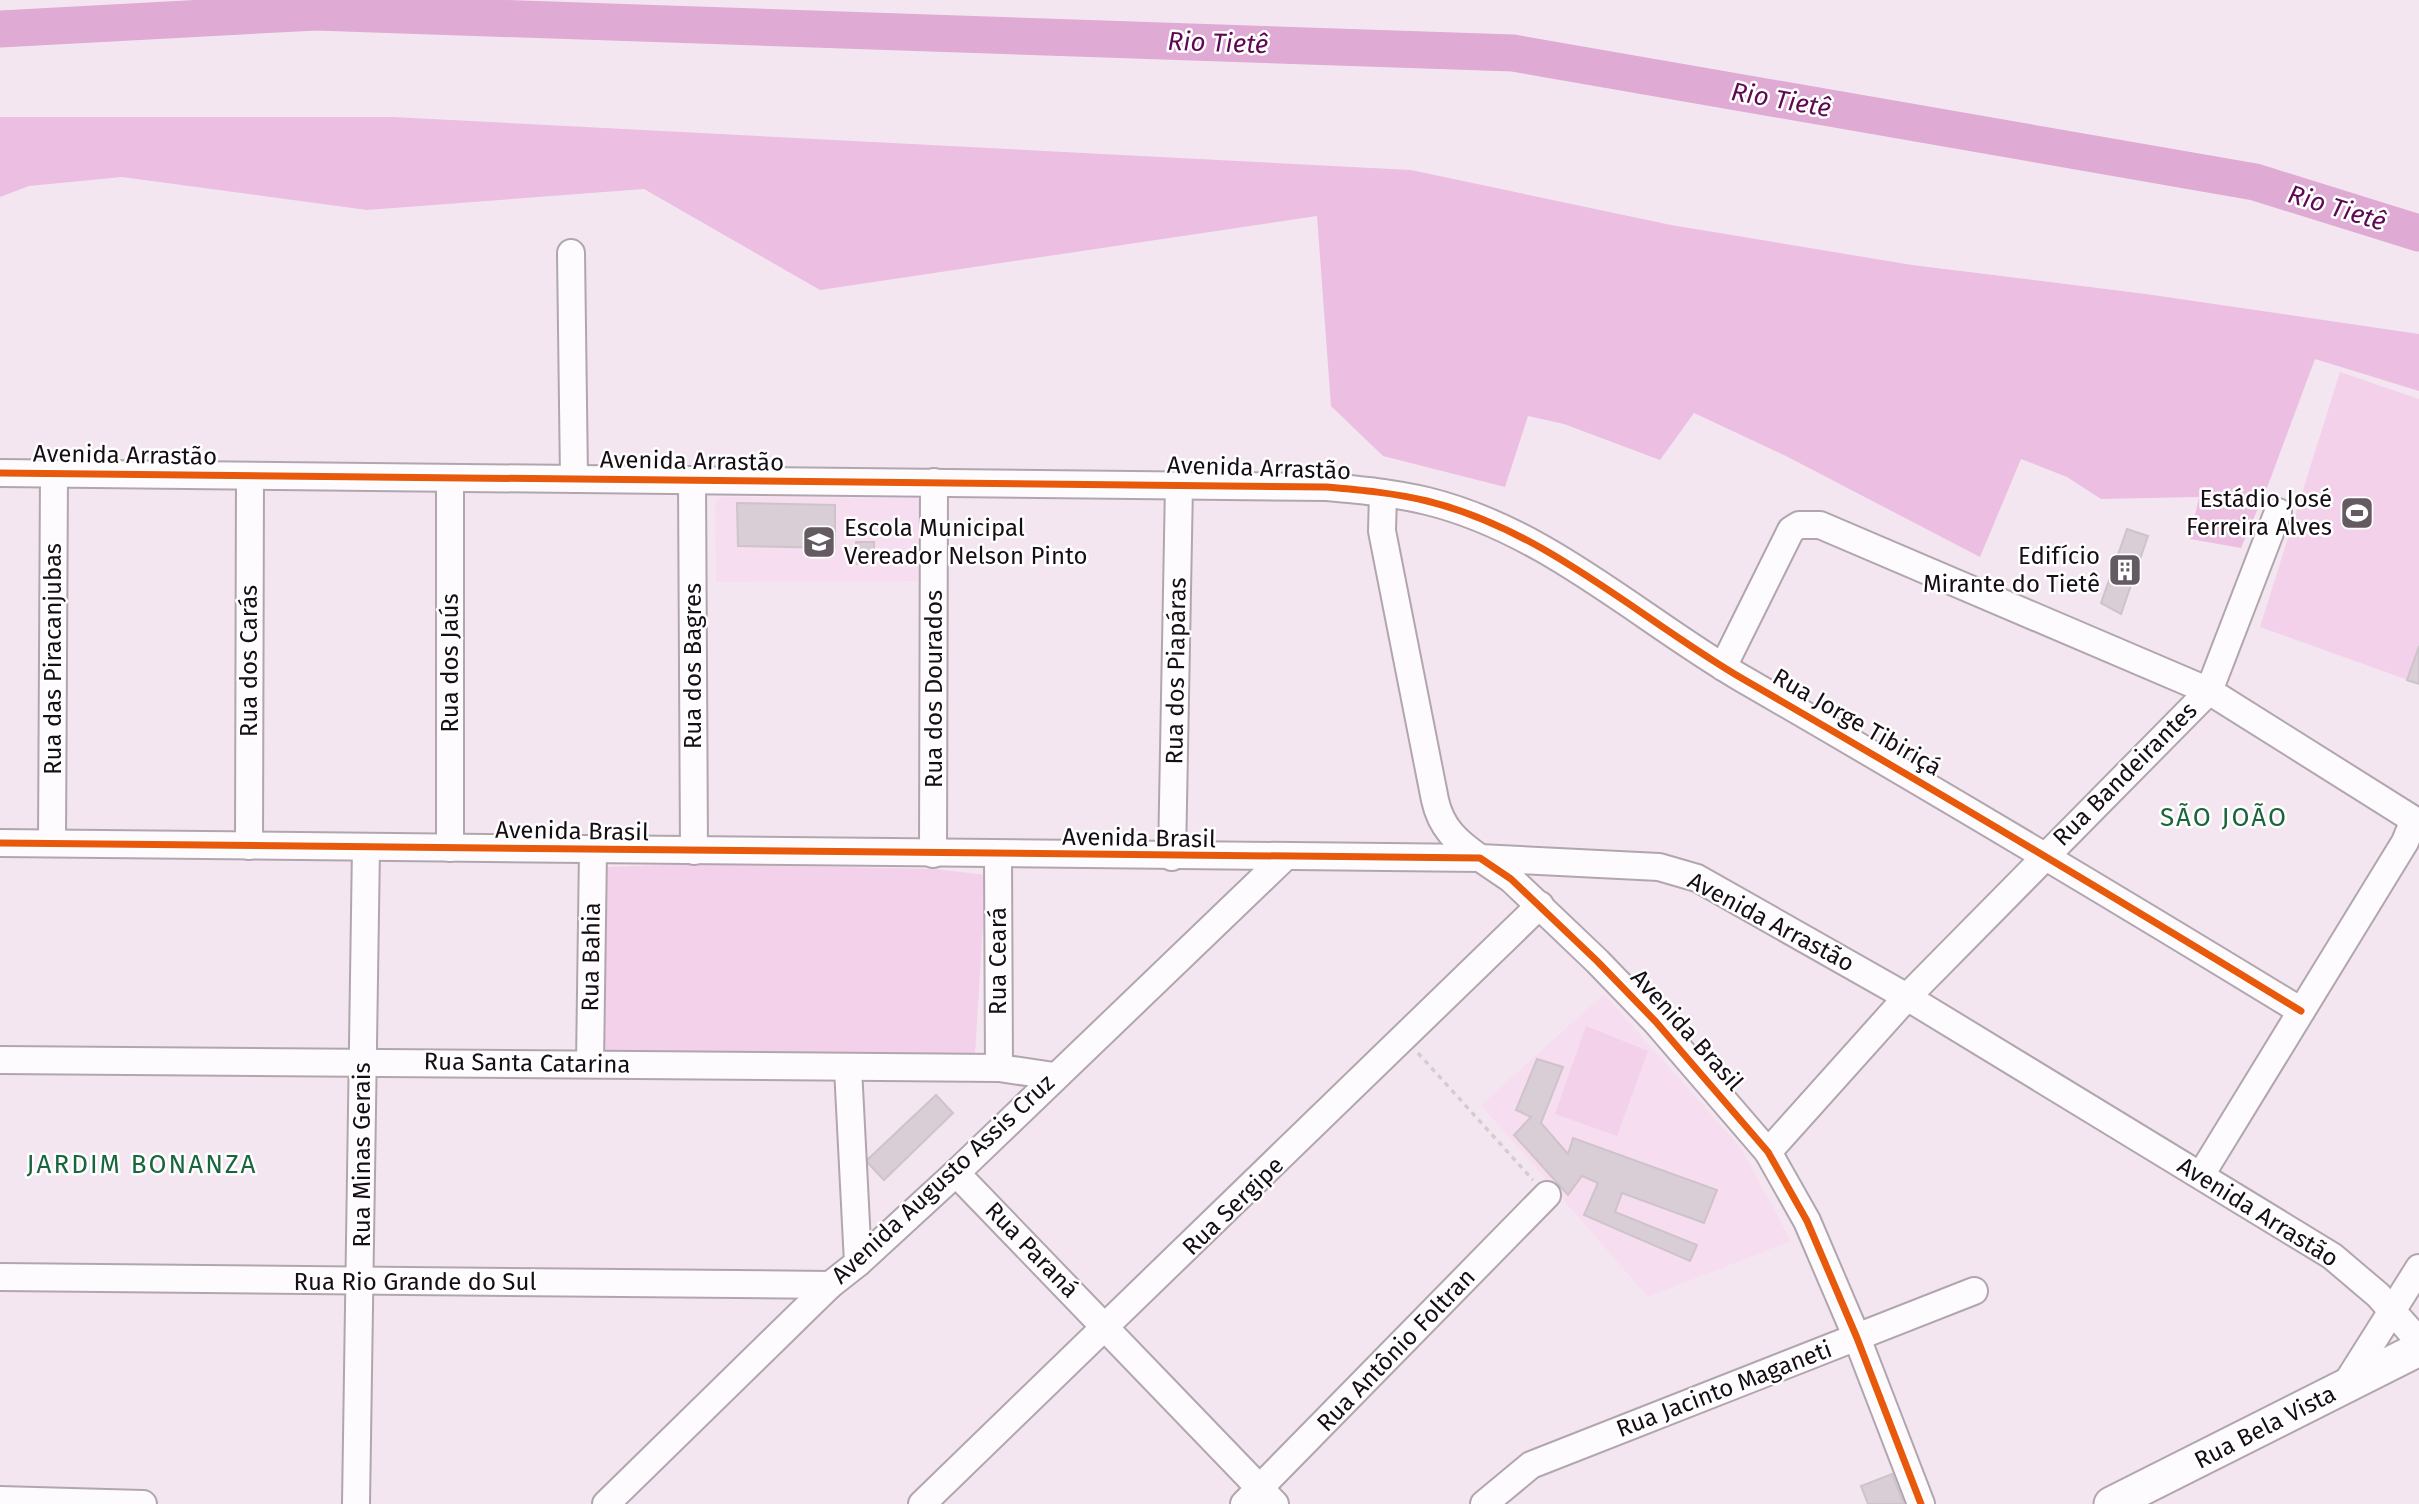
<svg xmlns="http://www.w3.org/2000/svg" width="2419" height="1504" font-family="'Fira Sans',sans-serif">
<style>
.built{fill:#f6ddef}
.green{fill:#f3d1ea}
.forest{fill:#ecbfe2}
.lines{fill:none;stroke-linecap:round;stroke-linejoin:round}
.river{stroke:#dfaad3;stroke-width:37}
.building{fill:#d9ced6;stroke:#cec3cb;stroke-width:2}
.minor-casing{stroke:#b1a6ae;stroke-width:30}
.major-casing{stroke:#b1a6ae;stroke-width:37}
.path{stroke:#d1cdd0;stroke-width:3.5;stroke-dasharray:5 5;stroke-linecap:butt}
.minor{stroke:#fdfbfd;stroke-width:26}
.major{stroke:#fdfbfd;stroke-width:33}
.cycleway-casing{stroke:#fff;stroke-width:11}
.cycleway{stroke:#e8590c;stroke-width:7}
.labels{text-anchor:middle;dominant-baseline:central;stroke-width:5;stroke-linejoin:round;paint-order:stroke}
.street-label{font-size:24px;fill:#160e14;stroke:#fff}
.poi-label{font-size:24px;fill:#160e14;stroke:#fff;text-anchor:end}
.water-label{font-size:26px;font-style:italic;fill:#5e0852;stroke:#fff}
.neighbourhood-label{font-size:26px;letter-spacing:2px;fill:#18663c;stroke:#fff}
</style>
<rect width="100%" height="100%" fill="#f4e6f0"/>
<!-- built -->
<g class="built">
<path d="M721,497L917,498L923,503L921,581L716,582L715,502Z"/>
<path d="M1604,994L1741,1148L1791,1241L1648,1297L1481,1105Z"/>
</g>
<!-- green -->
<g class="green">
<path d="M2340,372L2419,399V684L2260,627Z"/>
<path d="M691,864L936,869L986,875L975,1054L847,1059L604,1056L607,867Z"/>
<path d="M1586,1026L1648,1051L1617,1136L1555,1114Z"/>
</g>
<!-- forest -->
<path class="forest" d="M0,117H393L1411,170L1671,225L1912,265L2146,294L2419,334V391L2315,359L2268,485L2241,548L2190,539L2199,497L2101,499L2067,477L2021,459L1980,557L1784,455L1694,413L1660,460L1564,424L1528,416L1505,487L1383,456L1331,406L1317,216L820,290L644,189L367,210L122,177L29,186L0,197Z"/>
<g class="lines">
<!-- river -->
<path class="river" d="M0,29L316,12L1513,53L2255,182L2419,233"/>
</g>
<!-- building -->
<g class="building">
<path d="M737,503L835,505V548L738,546Z"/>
<path d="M2127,529L2148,536L2121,614L2101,603Z"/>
<path d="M856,542H874V564H857Z"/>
<path d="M2419,646V684L2407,680Z"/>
<path d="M1537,1059L1563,1067L1541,1123L1568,1154L1573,1138L1717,1190L1704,1223L1622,1193L1615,1212L1697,1245L1690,1261L1584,1215L1598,1183L1582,1176L1568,1195L1514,1135L1531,1117L1516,1110Z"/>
<path d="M936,1095L953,1113L884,1180L866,1161Z"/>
<path d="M1892,1474L1904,1504H1868L1861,1486Z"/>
</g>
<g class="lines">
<defs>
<g id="minor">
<path d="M571,253L574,479"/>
<path d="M0,473L1327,487C1361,490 1394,493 1427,501C1546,530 1640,619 1743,679C1930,787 2116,898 2301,1011"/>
<path d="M450,478V848"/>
<path d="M692,480L694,851"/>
<path d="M1383,493L1382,531L1435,800C1441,828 1457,842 1480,858L1659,867L1697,878L1907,997L2332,1256L2378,1295L2419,1341"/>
<path d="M1723,667L1791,530L1799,525H1820L2209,691L2419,823"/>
<path d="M0,843L1480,858L1511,879L1597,961L1656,1022L1768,1152L1807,1221L1857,1338L1921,1504"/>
<path d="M52,843L54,474"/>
<path d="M249,846L250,476"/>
<path d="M933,854L934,482"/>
<path d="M998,855L999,1068"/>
<path d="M1172,857L1179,485"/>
<path d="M0,1060L999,1068L1054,1076"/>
<path d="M590,1064L593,850"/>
<path d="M848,1068L858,1263"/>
<path d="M1768,1152L1907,997L2209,691L2278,512"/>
<path d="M956,1173L1275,1504"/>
<path d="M2201,1175L2405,842L2414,820"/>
<path d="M0,1277L830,1285"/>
<path d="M2344,1387L2419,1268"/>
<path d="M0,1500L143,1504"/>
<path d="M356,1504L366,847"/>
<path d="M606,1504L830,1285L858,1263L956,1173L1284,858"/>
<path d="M922,1504L1540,905"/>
<path d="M1244,1504L1547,1195"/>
<path d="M1484,1504L1531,1465L1974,1291"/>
</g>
<path id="major" d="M2111,1504L2419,1349"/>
</defs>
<!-- minor casing -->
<use href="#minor" class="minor-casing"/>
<!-- major casing -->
<use href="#major" class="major-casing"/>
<!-- path -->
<path class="path" d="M1418,1053L1533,1180"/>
<!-- minor -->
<use href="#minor" class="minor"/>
<!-- major -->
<use href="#major" class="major"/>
<defs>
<g id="cycleway">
<path d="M0,473L1327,487C1361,490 1394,493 1427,501C1546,530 1640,619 1743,679C1930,787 2116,898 2301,1011"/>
<path d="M0,843L1480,858L1511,879L1597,961L1656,1022L1768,1152L1807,1221L1857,1338L1921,1504"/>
</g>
</defs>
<!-- cycleway casing -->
<use href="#cycleway" class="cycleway-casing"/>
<!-- cycleway -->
<use href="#cycleway" class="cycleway"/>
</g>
<!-- icons -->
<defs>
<symbol id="stadium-square" viewBox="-11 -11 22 22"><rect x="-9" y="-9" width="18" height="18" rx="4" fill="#645a61" stroke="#fff"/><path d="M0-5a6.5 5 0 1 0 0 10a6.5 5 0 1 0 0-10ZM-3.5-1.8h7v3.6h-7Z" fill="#fff"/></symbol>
<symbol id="school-square" viewBox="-11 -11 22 22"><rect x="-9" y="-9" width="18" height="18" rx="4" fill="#645a61" stroke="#fff"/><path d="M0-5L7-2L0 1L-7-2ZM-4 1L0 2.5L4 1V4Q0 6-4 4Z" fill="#fff"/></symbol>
<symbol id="building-square" viewBox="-11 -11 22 22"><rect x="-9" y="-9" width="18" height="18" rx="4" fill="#645a61" stroke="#fff"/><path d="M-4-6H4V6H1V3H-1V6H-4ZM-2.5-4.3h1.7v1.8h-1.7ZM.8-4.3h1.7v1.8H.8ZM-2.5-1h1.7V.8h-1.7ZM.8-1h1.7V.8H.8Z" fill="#fff"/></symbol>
</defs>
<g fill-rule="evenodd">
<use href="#stadium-square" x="2338" y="494" width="38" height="38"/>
<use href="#school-square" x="800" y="523" width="38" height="38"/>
<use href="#building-square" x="2106" y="551" width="38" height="38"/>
</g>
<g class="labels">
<!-- street labels -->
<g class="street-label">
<text transform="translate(125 455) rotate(1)">Avenida Arrastão</text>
<text transform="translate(692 461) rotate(1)">Avenida Arrastão</text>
<text transform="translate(1259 468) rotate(2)">Avenida Arrastão</text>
<text transform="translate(53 659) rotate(-90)">Rua das Piracanjubas</text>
<text transform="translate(249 661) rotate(-90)">Rua dos Carás</text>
<text transform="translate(450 663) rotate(-90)">Rua dos Jaús</text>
<text transform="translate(693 666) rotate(-90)">Rua dos Bagres</text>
<text transform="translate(1176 671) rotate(-89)">Rua dos Piapáras</text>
<text transform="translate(934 689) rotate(-90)">Rua dos Dourados</text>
<text transform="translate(1857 722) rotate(30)">Rua Jorge Tibiriçá</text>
<text transform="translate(2125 774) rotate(-45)">Rua Bandeirantes</text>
<text transform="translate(572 831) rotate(1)">Avenida Brasil</text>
<text transform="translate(1139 838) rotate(1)">Avenida Brasil</text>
<text transform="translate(1771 922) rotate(28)">Avenida Arrastão</text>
<text transform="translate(591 957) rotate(-89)">Rua Bahia</text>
<text transform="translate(998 961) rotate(-90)">Rua Ceará</text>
<text transform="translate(1687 1030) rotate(48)">Avenida Brasil</text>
<text transform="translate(527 1063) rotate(1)">Rua Santa Catarina</text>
<text transform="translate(362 1155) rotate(-90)">Rua Minas Gerais</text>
<text transform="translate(943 1179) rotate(-43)">Avenida Augusto Assis Cruz</text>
<text transform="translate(1233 1206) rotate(-44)">Rua Sergipe</text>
<text transform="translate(2258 1212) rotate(32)">Avenida Arrastão</text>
<text transform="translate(1032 1250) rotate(46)">Rua Paraná</text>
<text x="415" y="1282">Rua Rio Grande do Sul</text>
<text transform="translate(1396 1350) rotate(-46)">Rua Antônio Foltran</text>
<text transform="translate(1724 1389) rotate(-21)">Rua Jacinto Maganeti</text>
<text transform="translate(2265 1427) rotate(-27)">Rua Bela Vista</text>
</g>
<!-- poi labels -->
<g class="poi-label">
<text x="2332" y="499">Estádio José<tspan x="2332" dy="28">Ferreira Alves</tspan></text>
<text x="844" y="528" text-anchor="start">Escola Municipal<tspan x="844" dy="28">Vereador Nelson Pinto</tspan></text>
<text x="2100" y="556">Edifício<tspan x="2100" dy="28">Mirante do Tietê</tspan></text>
</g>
<!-- water labels -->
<g class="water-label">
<text transform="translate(1218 43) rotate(2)">Rio Tietê</text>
<text transform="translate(1781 100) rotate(10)">Rio Tietê</text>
<text transform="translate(2337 208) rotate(17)">Rio Tietê</text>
</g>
<!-- neighbourhood labels -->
<g class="neighbourhood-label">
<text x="2224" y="817">SÃO JOÃO</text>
<text x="142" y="1164">JARDIM BONANZA</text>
</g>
</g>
</svg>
